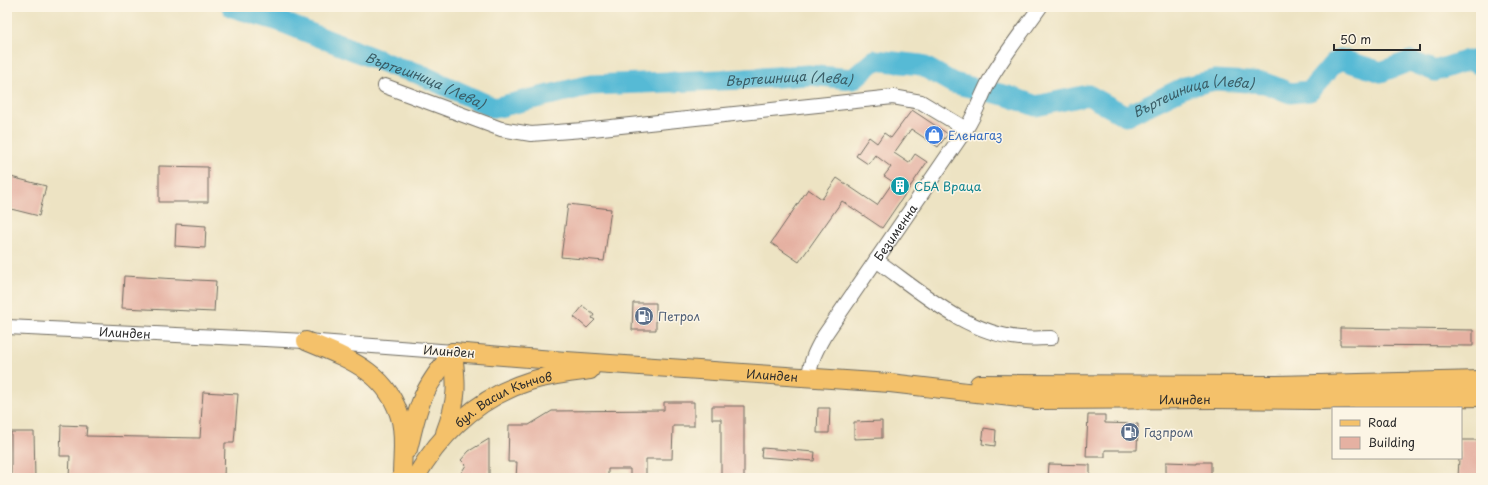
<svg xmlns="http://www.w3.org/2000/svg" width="1488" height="485" font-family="'Playpen Sans',sans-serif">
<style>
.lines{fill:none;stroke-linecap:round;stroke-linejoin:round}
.river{stroke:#57bad5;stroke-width:21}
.building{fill:#e5b1a2}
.minor-casing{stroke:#6f6b60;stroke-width:16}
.major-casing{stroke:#6f6b60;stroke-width:20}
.minor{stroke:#fff;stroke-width:14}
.major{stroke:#f4c16a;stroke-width:18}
.labels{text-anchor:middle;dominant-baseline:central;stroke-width:3;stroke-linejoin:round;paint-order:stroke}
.shop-label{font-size:12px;fill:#366cbe;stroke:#fcf5e5;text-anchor:start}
.culture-label{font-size:12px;fill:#0d838f;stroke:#fcf5e5;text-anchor:start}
.street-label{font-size:12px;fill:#2b2b2b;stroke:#fcf5e5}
.service-label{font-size:12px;fill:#4e5e75;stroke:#fcf5e5;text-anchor:start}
.water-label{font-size:13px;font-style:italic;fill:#3a5d66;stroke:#fcf5e5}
</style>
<rect width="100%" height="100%" fill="#fcf5e5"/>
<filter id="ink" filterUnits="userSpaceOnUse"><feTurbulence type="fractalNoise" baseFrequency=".025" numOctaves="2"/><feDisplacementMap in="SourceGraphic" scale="8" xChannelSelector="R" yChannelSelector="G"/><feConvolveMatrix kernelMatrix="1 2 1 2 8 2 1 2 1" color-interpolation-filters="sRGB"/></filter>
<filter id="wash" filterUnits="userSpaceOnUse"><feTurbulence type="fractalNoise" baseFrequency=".012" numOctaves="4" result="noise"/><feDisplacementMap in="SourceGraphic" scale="16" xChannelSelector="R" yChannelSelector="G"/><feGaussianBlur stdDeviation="0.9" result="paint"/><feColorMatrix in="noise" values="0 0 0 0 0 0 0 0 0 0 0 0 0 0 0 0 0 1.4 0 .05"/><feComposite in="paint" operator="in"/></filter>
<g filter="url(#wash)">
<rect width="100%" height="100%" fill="#ede3c3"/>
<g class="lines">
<!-- river -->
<path class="river" id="s1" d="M232,7L279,21L396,67L417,73L494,108L591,85L745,79L808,75L853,79L875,60L921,65L953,83L1008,96L1036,106L1088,95L1126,116L1185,87L1215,80L1265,83L1290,93L1310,91L1333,64L1340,59L1381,72L1410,61L1435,71L1468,60L1481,65"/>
</g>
<g id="blocks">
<!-- building -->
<g class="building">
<path d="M912,110L948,134L938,147L911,129L894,153L909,163L915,154L927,162L882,228L842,201L799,262L771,243L808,189L822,199L837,178L877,205L893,182L884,176L891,167L875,155L868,164L856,156L869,137L877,143L884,133L891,138Z"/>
<path d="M159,166L208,167V202H159Z"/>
<path d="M7,176L46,186L39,216L7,208Z"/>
<path d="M568,204L611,209L604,261L561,257Z"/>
<path d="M176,224L206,226L205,248L175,246Z"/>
<path d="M124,276L216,281L214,312L122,308Z"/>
<path d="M633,303H656V330H632Z"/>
<path d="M583,306L594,315L592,318L595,320L587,328L574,317Z"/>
<path d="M1340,328L1473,330V346L1340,345Z"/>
<path d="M203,392L238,394L234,443H225L224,478H69L70,456H60L61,425L87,426L86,436L200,438Z"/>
<path d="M664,402H694V426H673L672,459H646V478H630V469H608V478H516L517,462H508L509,425H529L552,411L664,410Z"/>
<path d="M712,406H744V478H721V419H712Z"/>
<path d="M818,408H830L829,433H817Z"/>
<path d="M1088,415H1105V423L1138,424L1137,450H1105V457H1086Z"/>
<path d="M882,421V438L854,439V422Z"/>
<path d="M984,428L996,430L995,446L982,444Z"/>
<path d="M11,432H34L35,478H11Z"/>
<path d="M489,439V478H458L466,465L461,460L469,451Z"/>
<path d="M1461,440H1481V478H1458L1459,458H1461Z"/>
<path d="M762,448L815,452L814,461L761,457Z"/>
<path d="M1166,462L1196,463V462H1211V478H1166Z"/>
<path d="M1049,464L1090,465V478H1048Z"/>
</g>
</g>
</g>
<g filter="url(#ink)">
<use href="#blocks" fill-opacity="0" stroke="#6f6b60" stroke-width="1"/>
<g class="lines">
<defs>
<g id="minor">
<path d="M385,86L501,129L531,134L583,130L893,97L921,102L966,129"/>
<path d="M876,260C920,291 965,333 1020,338C1030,339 1041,338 1051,338"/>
<path id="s2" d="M7,327L306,341L453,352"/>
<path id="s3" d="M809,378C810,361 816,350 824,336L966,129C977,112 982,93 992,76C1006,52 1024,30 1040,7"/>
</g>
<g id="major">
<path d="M306,341C347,358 389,372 401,421C405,439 402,458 402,476"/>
<path id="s4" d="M453,352L566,361L890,383L1036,400L1215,399L1313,400L1481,397"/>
<path d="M979,384L1277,385L1481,380"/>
<path d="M445,433C458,399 457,386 453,352"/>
<path d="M408,449C413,431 416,410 425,393C432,378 443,365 453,352"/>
<path id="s5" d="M415,478C441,433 479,397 530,381C549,375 570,373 590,370"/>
</g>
</defs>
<!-- minor casing -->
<use href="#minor" class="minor-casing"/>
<!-- major casing -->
<use href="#major" class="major-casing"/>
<!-- minor -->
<use href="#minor" class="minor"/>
<!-- major -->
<use href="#major" class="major"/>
</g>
</g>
<!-- icons -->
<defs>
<symbol id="shop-disc" viewBox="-11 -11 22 22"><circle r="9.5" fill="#3f7fe0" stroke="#fcf5e5"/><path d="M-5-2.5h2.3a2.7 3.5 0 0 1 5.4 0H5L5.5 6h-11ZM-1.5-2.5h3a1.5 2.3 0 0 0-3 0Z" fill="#fff"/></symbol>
<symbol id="building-disc" viewBox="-11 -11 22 22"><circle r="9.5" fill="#0f9aa8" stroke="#fcf5e5"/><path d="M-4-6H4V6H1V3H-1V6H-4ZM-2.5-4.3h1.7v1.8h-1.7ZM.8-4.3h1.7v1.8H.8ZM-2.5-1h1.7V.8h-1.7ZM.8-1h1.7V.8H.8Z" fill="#fff"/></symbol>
<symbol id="fuel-disc" viewBox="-11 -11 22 22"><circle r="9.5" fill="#5c6f8a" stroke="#fcf5e5"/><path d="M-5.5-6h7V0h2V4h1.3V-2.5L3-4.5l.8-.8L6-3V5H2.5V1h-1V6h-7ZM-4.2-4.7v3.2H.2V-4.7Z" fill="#fff"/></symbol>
</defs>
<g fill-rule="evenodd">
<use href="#shop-disc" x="923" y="124" width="22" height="22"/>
<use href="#building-disc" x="889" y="175" width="22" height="22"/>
<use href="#fuel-disc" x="633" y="305" width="22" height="22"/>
<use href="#fuel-disc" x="1119" y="421" width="22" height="22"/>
</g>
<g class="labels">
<!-- shop labels -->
<g class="shop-label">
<text x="948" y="135">Еленагаз</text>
</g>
<!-- culture labels -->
<g class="culture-label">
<text x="914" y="186">СБА Враца</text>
</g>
<!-- street labels -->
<g class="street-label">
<text stroke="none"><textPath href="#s3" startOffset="171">Безименна</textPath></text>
<text stroke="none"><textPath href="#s2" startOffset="118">Илинден</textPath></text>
<text transform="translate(449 351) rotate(4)">Илинден</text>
<text stroke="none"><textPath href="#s4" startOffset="320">Илинден</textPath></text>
<text stroke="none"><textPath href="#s4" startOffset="734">Илинден</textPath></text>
<text stroke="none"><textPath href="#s5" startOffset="122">бул. Васил Кънчов</textPath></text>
</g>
<!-- service labels -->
<g class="service-label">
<text x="658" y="316">Петрол</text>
<text x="1144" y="432">Газпром</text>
</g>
<!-- water labels -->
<g class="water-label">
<text stroke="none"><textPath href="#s1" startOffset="579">Въртешница (Лева)</textPath></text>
<text stroke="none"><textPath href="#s1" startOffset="207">Въртешница (Лева)</textPath></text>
<text stroke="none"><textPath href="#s1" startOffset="1010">Въртешница (Лева)</textPath></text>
</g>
</g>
<!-- margin -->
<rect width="1488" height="485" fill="none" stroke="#fcf5e5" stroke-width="24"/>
<!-- legend -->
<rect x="1332" y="407" width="130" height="52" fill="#fcf5e5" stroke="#a8a49b"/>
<rect x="1340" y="420" width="20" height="6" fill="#f4c16a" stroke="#a8a49b"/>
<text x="1368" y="427" font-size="12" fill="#2b2b2b">Road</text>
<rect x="1340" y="437" width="20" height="12" fill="#e5b1a2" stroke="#a8a49b"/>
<text x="1368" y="447" font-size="12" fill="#2b2b2b">Building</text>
<!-- scale -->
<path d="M1334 44v6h86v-6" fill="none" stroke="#2b2b2b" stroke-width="2"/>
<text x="1340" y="44" font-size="12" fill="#2b2b2b" stroke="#fcf5e5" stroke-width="3" paint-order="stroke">50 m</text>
</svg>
